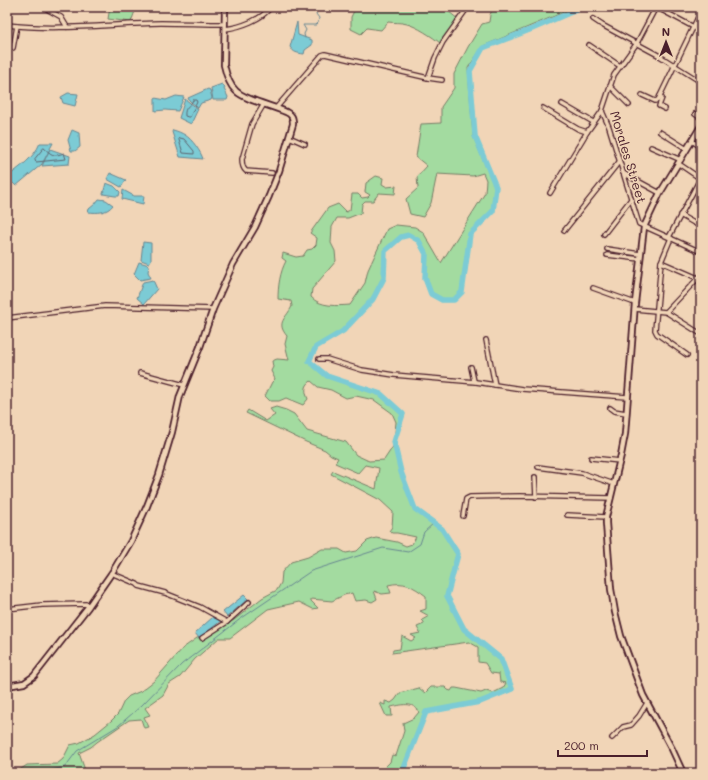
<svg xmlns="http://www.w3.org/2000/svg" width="708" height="780" font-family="Mali,sans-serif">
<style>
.green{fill:#a3dba0;stroke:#767d66}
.water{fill:#7bcbd5;stroke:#678691}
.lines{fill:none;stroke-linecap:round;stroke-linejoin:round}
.shore{stroke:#5e646f;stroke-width:1}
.stream{stroke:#678691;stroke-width:1}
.river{stroke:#7bcbd5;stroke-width:5.5}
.minor-casing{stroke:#4a1f2b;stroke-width:6}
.tertiary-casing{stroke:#4a1f2b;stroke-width:8}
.minor{stroke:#f1d5b7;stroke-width:3.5}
.tertiary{stroke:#f1d5b7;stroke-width:4.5}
.labels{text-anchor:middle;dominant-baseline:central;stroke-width:3;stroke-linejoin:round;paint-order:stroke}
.street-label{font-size:13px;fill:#4a1f2b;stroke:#f1d5b7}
</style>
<rect width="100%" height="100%" fill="#f1d5b7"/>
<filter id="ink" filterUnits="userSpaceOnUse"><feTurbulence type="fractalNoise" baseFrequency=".025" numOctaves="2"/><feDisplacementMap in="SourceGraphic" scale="8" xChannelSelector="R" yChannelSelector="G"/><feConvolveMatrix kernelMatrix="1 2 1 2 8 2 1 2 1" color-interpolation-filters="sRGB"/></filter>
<g filter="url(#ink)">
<!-- green -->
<g class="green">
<path d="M110,7H161L158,10L135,11L131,22L108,19Z"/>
<path d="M360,7H451L448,11L459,20L440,46V43C433,37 416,26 407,24C401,22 394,23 388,22L381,30L367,28L361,34L351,29V17L355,9Z"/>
<path d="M493,7H522L531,10L532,7H576L483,46L468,68L473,136L488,172L496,187L493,211L470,234L462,292L454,300H442L431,294L425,278L426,254L419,241L409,235L401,237L385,251L384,278L373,299L343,331L316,347L309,361L327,376L381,394L403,414L394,442L396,422L392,413L374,400L356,396L346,398L331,390L318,387L311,381C304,386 305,392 308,399L303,405L286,398L279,401H270L265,396L272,382L275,379L271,371L273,367L272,361L277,359L289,360L285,344L287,336C275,322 287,318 292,306L291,301L278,299C278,286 280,272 286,261L282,258L283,253L296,257L303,256L307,250L312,249L316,245L317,238L310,233L328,208L338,204L346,212L350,210L352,194H358L362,198L368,197L370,195L365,192L366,183L376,176L383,178L382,184L387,187L396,186L395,194L379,193L373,201H365L362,204L361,213L348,218H337L332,227L331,243L335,251L336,261L312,289L311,297C320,307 337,306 350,305L365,283L368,270L387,229L396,225L415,227L423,232L441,263L485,193L486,180L483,173L473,176L437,174L431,203L423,217L410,214L406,199L418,188L417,177L427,166L416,157L421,124L441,123V107L454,88V74L468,47L482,24L489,22L490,15Z"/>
<path d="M276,407L286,410L294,414L307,431L346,442L356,455L369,461L384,460L394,445L415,509L442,529L458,554L447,596L464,629L501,659L512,689L480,702L426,712L402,773H383L382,770L390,762L392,755L396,756L404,731L403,723L414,718L419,712C413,701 401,705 391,707L392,716H386L380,703L385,705V701L391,703L395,700L400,693L419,688L425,693L431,687H445L448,690L451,691L453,688H456L481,693L486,691L493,693L503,688L506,683L500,682L499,674L491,673L485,663L478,662V647L469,642L392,653L393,650L400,649L402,636L411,641L416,638L411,635L420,633L417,627L424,624V622L422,620L429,616L420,611L426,609V596C413,586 404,581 388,585L391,593L382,594L374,591L377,599L372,602L366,600L355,601L352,593L344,595L332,601L311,599V601L318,608L313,609L299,602L268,609L230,638H219L195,659L180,677L169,684L163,695L145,708L150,715L144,717L149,727L144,728L141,719L129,720L97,742L91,747L79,753L86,773H66L65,772L58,773H11L18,771L27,765L57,764L63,759L70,745L79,743L95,734L111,721L118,714L124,701L129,696L141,691L154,681L183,648L197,638L213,633L234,620L262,598L277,590L281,583L282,572L291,562L308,557L322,549H339L346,553L357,551L367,541L376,538L397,542L406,546L412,544L416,537L397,533H392L389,531L392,527L393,512L380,500L331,474L333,471L376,489L379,468L365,465L358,473L335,463L338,458L331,455L325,450L306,442L246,413L248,410L266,421L275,415L270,409Z"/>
</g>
<!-- water -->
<g class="water">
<path d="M297,22L298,35L312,40V45L305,50L304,54C297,53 294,53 290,47Z"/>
<path d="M222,84L225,87L224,89L228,97L227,100H213L211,88Z"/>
<path d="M208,89L210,90L212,98L211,100L201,103L198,108L189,100L188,98Z"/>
<path d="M68,93L78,94L75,106L63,103L61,97Z"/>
<path d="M176,96L184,97L178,111L165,110L155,111V98L166,100Z"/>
<path d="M185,99L198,109L191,124L179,118Z"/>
<path d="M72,130L79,133L80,147L75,151H71L68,140Z"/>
<path d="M173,130C177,131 182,133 185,135C192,139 201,152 203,159L180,157L172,132Z"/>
<path d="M40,143H53L42,164L16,186L7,177C20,167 34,158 40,143Z"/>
<path d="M50,149L70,156L69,164L42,166Z"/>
<path d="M110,173L126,180L121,187L107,179Z"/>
<path d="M106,183L114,186L120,192L119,196H115L103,194Z"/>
<path d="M123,190L134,196H144L143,204L122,199Z"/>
<path d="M99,199L106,200L113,205C107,213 98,213 88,212L89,209L95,204Z"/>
<path d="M143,242L151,243V260L149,263L141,260Z"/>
<path d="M139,262L149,265L148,272L151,278L140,280L134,274Z"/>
<path d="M153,280L157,289L144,304L137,298L143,282Z"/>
<path d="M244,595L248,599L227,617L223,612Z"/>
<path d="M213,617L221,621L199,638L195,633Z"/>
</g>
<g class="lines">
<!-- shore -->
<g class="shore">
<path d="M193,100H196L197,102L190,117H188L185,116C184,106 190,107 193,100Z"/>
<path d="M180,138L184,139L194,151V154L183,153L179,140Z"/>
<path d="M44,148C52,155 53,157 64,153L66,159L36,162L35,159Z"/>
</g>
<!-- stream -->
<g class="stream">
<path d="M305,38L304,34L306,30L303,25H316L318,23L319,18L316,14L318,9L322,7"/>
<path d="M26,773L31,770L42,772L65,767L77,751L118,726L141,706L182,664L239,620L311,571L383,548L408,552L420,544L424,532L434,523"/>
</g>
<!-- river -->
<path class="river" d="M402,773L426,712L480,702L512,689L501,659L464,629L447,596L458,554L442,529L415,509L401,472L394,442L403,414L381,394L327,376L309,361L316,347L343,331L373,299L384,278L385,251L401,237L409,235L419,241L426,254L425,278L431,294L442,300H454L462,292L470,234L493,211L496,187L475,136L470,71L483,48L532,29L583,7"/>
<defs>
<g id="minor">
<path d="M43,7L61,17L67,27"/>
<path d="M656,7L637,43L614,75L602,111L609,127L639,224L701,252"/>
<path d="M656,7L701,31"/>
<path d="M593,19L602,25L658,55L701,82"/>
<path d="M7,25C58,31 110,24 161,23C182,23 204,24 225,24"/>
<path d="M225,29C241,27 261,20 271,7"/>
<path d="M589,45L620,66"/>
<path d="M13,48L17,26"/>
<path d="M428,78L442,80"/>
<path d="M610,86L629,105"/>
<path d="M642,95L655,101L658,100L701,11"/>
<path d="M660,96L662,98L659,106L665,109"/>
<path d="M264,104L252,124L242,159C242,163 242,168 246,171L272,173"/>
<path d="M562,104L593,122"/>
<path d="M276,108L322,55L325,54L428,78L435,58L443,42L468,7"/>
<path d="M543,108L578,129L587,132L602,111"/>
<path d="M695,114L701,118"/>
<path d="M660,132L687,149"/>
<path d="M289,137L305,144"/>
<path d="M692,141L701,147"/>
<path d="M651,147L681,160"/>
<path d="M679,164L701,179"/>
<path d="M623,173L660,193"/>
<path d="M550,193L587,132"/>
<path d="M680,215L701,227"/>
<path d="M564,231L619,162"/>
<path d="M604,234L631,199"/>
<path d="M669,237L700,179"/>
<path d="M671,238L661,262L655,330L657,334L687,355"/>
<path d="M607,249L640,254"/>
<path d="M607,255L640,259"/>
<path d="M661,262L698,278"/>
<path d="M593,288L635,303"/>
<path d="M635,309L666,312L701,334"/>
<path d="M666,312L701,275"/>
<path d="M7,318L105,306L213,309"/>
<path d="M486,340L495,385"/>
<path d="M319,359H327L362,370L394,375L475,382"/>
<path d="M471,367L474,381L476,382L522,389L627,397"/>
<path d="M140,373L184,385"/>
<path d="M610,408L614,411L626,413"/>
<path d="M591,458L620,461"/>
<path d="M538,467L582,473L614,484"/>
<path d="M535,477L536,497"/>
<path d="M567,515L606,517"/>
<path d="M463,516L466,499L470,497L520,496L611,498"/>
<path d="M111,573L137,584L139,586L165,593L200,607L227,622L249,602"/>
<path d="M7,609L42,605L86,604L89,606"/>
<path d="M202,638L227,622"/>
<path d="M612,738L623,727L631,725L639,716L647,703"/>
</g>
<g id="tertiary">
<path d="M7,686L24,683L34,676L88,607L113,571L131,541L147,506L159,475L172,432L180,396L200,347L213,309L233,264L255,227L269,196L279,171L293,124C293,117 292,115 286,112C273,106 245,100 236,91C229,85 226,74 224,65L225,7"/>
<path d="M683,773L672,749L643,695L621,636L615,612L611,589L606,523V517L621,455L625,434L635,303L644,227L660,193L701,126"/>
</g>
</defs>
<!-- minor casing -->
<use href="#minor" class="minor-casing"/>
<!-- tertiary casing -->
<use href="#tertiary" class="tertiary-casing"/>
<!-- minor -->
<use href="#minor" class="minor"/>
<!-- tertiary -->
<use href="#tertiary" class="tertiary"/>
</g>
</g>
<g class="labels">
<!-- street labels -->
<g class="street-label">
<text transform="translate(629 157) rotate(73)">Morales Street</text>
</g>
</g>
<!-- margin -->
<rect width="708" height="780" fill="none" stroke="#f1d5b7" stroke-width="24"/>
<rect x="12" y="12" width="684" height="756" fill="none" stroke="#4a1f2b" stroke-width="1.5" filter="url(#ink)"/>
<!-- north arrow -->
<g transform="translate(666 42)" stroke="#f1d5b7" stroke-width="3" paint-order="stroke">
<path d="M0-3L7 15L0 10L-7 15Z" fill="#4a1f2b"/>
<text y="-6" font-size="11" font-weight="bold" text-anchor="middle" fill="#4a1f2b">N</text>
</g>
<!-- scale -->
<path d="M558 750v6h89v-6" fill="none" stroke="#4a1f2b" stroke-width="2"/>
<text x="564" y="750" font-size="12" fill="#4a1f2b" stroke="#f1d5b7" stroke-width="3" paint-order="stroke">200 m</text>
</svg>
